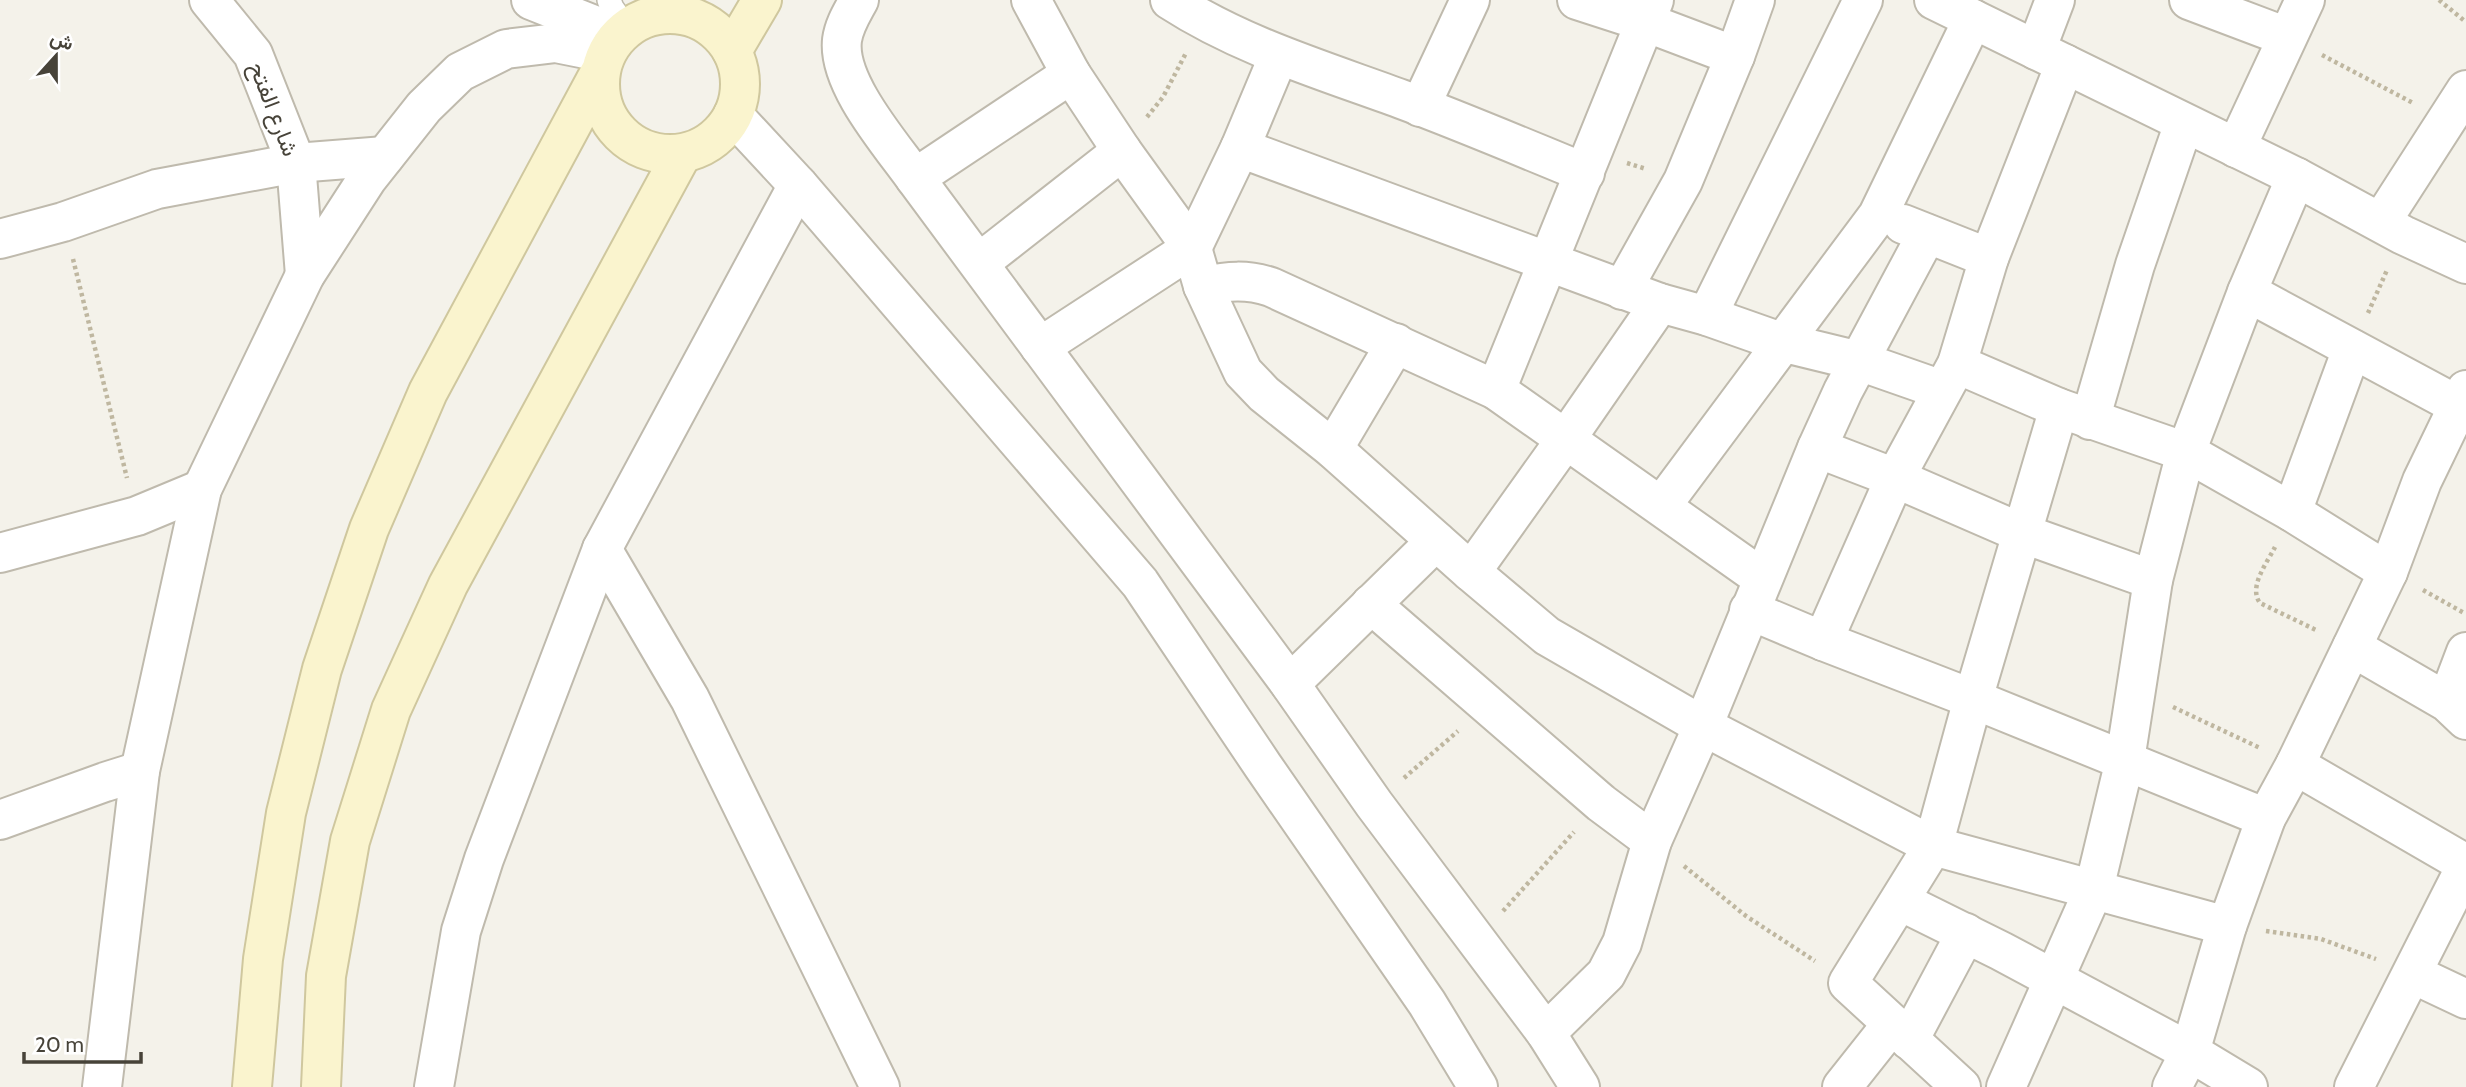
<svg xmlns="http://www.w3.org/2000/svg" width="2466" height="1087" font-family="Cabin,Vazirmatn,sans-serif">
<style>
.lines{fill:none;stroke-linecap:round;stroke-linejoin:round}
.service-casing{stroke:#bfbaad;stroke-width:26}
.minor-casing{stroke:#bfbaad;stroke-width:42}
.secondary-casing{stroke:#cfc79e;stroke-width:42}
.path{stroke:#bfb7a0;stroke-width:4.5;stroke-dasharray:3.5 3.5;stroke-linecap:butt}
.service{stroke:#fff;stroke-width:23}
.minor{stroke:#fff;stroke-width:38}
.secondary{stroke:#faf4ce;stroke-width:38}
.labels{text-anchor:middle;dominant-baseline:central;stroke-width:6;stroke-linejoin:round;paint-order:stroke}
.street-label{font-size:23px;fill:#474339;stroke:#fff}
</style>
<rect width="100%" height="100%" fill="#f4f2ea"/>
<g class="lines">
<defs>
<path id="service" d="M609,0L612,8L627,29"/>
<g id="minor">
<path d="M209,0L253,54L296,163L305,275"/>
<path d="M531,0L619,35"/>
<path d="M859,0C852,13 844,25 842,40C837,83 890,143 915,178L1290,684L1374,804L1546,1033L1580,1087"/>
<path d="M1031,0L1071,74L1122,151L1192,248L1203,286L1243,372L1264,394L1333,449L1471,572L1547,636L1703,726L1933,846L2227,926"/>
<path d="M1170,0C1241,46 1322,70 1401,99C1463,122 1524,148 1585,173"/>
<path d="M1577,0L1645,22L1735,56"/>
<path d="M1934,0L2296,177L2403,235L2466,264"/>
<path d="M2189,0L2287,37"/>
<path d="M2036,50L2055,0"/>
<path d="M1420,107L1470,0"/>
<path d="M733,115L798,185L1140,583L1263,766L1427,1003L1478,1087"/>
<path d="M1240,148L1660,303L1707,316L1781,342L1859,361L1942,390"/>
<path d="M2236,148L2305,0"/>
<path d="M915,178L1071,74"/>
<path d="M2381,222L2466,90"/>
<path d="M1903,224L1989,258"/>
<path d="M0,239L63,222L157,189L296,163L385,156"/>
<path d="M979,263L1122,151"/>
<path d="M1203,286C1228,281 1246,279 1271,287L1496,390L1762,578"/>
<path d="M1622,290L1683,181L1735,56L1755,0"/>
<path d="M2247,292L2459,406"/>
<path d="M1707,316L1863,0"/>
<path d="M1040,347L1192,248L1240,148L1279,55"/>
<path d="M1957,364L2059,408L2186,452L2292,512L2388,572"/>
<path d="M1496,390L1654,0"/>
<path d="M2090,420L2135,265L2184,123"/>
<path d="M1817,448L1895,478L2024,534L2153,580"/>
<path d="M1333,449L1396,343"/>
<path d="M1662,505L1878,215L1973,19"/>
<path d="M2292,512L2352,349"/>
<path d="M602,549L690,699L880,1087"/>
<path d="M0,553L137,516L202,489"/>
<path d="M1471,572L1566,439L1660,303"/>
<path d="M1371,604L1601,803L1652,841"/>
<path d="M1749,610L1823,641L1973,699L2266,818"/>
<path d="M1823,641L1895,478L1957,364L1989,258L2065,64"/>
<path d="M2352,647L2447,702L2466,720"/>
<path d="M1290,684L1436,541"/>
<path d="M2447,702L2466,652"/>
<path d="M2295,765L2466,864"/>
<path d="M0,820L105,782L140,771"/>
<path d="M1900,901L2001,951L2190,1052L2248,1087"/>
<path d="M2413,974L2466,999"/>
<path d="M1546,1033L1606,974L1622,943L1652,841L1703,726L1817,448L1843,391L1927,234"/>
<path d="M1909,1040L1966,933"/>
<path d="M102,1087L140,771L202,489L305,275L367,179L424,107L460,72L506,49L556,43L606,53"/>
<path d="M434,1087L461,931L484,859L602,549L798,185"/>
<path d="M1842,1087L1892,1024"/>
<path d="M1961,1087L1848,983L1933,846L1973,699L2059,408"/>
<path d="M2006,1087L2094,889L2125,760L2153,580L2186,452L2247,292L2296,177"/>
<path d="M2172,1087L2190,1052L2227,926L2266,818L2295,765L2388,572L2422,481L2466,390"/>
<path d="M2354,1087L2466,866"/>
</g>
<g id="secondary">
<circle cx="670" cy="84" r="70"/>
<path d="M732,51L762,0"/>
<path d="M252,1087L263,959L286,813L322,669L369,529L428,392L599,74"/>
<path d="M321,1087L326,976L350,841L391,710L448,585L682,154"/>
</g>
</defs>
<!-- service casing -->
<use href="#service" class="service-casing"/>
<!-- minor casing -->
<use href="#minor" class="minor-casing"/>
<!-- secondary casing -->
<use href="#secondary" class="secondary-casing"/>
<!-- path -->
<g class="path">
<path d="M2439,0L2466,22"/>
<path d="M2322,55L2413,103"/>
<path d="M1147,117L1163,97L1186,53"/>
<path d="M1627,163L1646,169"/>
<path d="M73,259L127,478"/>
<path d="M2368,313L2387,270"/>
<path d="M2275,547C2267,563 2248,587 2260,603L2316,630"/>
<path d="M2423,590L2464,613"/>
<path d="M2173,707L2260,748"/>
<path d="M1404,778L1458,731"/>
<path d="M1684,866L1746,916L1815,961"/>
<path d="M1503,911L1574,832"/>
<path d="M2266,931L2321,939L2376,959"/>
</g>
<!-- service -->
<use href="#service" class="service"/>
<!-- minor -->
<use href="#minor" class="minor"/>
<!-- secondary -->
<use href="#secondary" class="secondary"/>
</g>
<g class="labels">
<!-- street labels -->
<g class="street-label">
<text transform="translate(274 109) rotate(69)">شارع الفتح</text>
</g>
</g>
<!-- north arrow -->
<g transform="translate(56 56) rotate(21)" stroke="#ffffff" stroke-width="5" paint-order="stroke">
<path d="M0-5L12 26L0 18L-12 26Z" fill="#474339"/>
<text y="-10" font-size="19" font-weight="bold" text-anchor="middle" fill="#474339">ش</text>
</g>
<!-- scale -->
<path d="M24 1052v10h117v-10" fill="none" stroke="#474339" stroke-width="3.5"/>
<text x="35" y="1052" font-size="21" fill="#474339" stroke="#ffffff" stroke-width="5" paint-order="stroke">20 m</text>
</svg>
